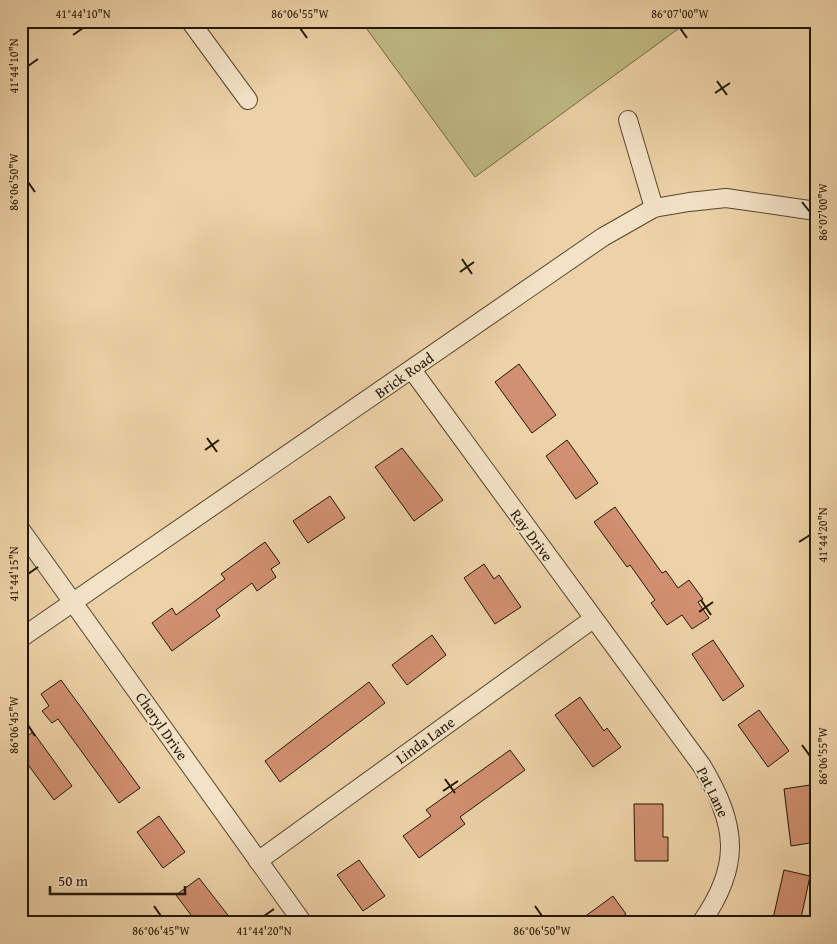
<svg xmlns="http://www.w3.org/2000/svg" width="837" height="944" font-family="'Gentium Book Plus',serif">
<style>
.green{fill:#c0ba82;stroke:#716844}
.building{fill:#d19071;stroke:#221707}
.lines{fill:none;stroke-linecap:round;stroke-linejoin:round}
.street-casing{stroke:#55462f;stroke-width:20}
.street{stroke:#f3e2c6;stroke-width:18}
.ticks{fill:none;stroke:#221707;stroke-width:2}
.labels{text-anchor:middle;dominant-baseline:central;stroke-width:4;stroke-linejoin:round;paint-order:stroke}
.street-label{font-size:15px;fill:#221707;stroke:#f3e2c6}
.neatline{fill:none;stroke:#221707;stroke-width:2}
.ticks-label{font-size:12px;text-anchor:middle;fill:#221707}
</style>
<rect width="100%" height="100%" fill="#edd2a7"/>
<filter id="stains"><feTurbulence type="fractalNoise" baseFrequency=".004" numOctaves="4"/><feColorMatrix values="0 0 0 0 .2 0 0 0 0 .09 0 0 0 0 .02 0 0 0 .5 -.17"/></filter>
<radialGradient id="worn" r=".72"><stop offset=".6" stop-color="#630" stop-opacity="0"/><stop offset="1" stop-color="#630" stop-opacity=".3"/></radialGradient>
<!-- green -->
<path class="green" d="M361,21H689L475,177Z"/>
<!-- building -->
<g class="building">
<path d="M519,364L556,415L532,433L495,382Z"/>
<path d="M567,440L598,483L576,499L546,456Z"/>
<path d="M402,448L443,500L414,521L375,467Z"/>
<path d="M330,496L345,518L308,543L293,521Z"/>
<path d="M615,507L662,573L666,571L678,588L689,580L703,599L698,602L709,618L692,629L682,615L667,625L651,603L655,600L630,565L627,567L594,522Z"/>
<path d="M265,542L280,563L271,569L276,577L257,591L252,583L216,610L220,616L172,651L152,623L172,608L176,615L225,579L221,574Z"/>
<path d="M484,564L494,579L499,575L521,607L495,624L464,578Z"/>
<path d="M432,635L446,655L407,685L392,665Z"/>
<path d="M713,640L744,686L723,701L692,654Z"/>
<path d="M61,680L140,788L119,803L58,719L52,723L42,711L49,706L41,694Z"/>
<path d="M369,682L385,703L280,782L265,761Z"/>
<path d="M580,697L604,731L607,728L621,747L593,767L555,715Z"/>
<path d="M759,710L789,751L768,767L738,725Z"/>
<path d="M33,732L72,786L54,800L21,755V740Z"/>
<path d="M510,750L525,770L460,817L465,824L419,858L403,836L431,816L426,810Z"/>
<path d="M810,785L813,804L816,803V842L791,846L784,789Z"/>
<path d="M634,804H663V837H668V861H635Z"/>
<path d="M159,816L185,852L163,868L137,832Z"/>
<path d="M359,860L385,896L363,911L337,875Z"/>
<path d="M784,870L810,876L800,923H772Z"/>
<path d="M199,878L234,923H197L176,895Z"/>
<path d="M613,896L626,914L614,923H576Z"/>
</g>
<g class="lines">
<defs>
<g id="street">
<path d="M190,21L248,100"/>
<path d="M628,120L654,208"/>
<path d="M412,370L702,766C737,825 742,865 701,923"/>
<path d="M21,530L303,923"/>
<path d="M21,638L603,237L654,208L689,202L726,198L816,211"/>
<path d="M258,861L593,619"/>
</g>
</defs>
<!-- street casing -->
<use href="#street" class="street-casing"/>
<!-- street -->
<use href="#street" class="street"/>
</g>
<!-- ticks -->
<path class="ticks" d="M300,28L307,38M680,28L687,38M73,35L83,28M28,66L38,59M717,81L727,95M715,93L730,83M28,182L35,192M802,202L810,212M462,259L472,274M460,272L474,262M207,438L217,452M205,450L219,440M799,542L810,535M28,574L38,567M701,600L711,615M699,612L713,602M28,725L35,736M802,745L810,756M445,779L455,793M443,791L458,781M154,906L161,916M535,906L542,916M264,916L274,909"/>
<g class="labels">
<!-- street labels -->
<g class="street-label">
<text transform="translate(404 375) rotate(-35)">Brick Road</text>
<text transform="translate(532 535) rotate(54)">Ray Drive</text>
<text transform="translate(162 726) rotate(55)">Cheryl Drive</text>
<text transform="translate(425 740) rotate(-36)">Linda Lane</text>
<text transform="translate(713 792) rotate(64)">Pat Lane</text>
</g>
</g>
<!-- margin -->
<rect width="837" height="944" fill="none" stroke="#edd2a7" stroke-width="55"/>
<!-- scale -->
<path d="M50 886v8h135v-8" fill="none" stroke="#221707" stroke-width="2.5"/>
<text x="58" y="886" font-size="15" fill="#221707" stroke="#f3e2c6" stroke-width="4" paint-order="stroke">50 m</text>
<rect x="28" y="28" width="782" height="888" class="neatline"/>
<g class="ticks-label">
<text x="83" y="18">41°44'10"N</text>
<text x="300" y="18">86°06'55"W</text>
<text x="680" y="18">86°07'00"W</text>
<text transform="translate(14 66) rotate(-90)" y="4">41°44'10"N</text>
<text transform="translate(14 182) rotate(-90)" y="4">86°06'50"W</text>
<text transform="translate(823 212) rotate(-90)" y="4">86°07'00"W</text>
<text transform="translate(823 535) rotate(-90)" y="4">41°44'20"N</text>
<text transform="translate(14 574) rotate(-90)" y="4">41°44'15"N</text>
<text transform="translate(14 725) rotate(-90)" y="4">86°06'45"W</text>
<text transform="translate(823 756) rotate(-90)" y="4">86°06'55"W</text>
<text x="161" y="935">86°06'45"W</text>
<text x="264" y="935">41°44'20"N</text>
<text x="542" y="935">86°06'50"W</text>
</g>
<rect width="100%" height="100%" filter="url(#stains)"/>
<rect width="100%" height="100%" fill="url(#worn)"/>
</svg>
